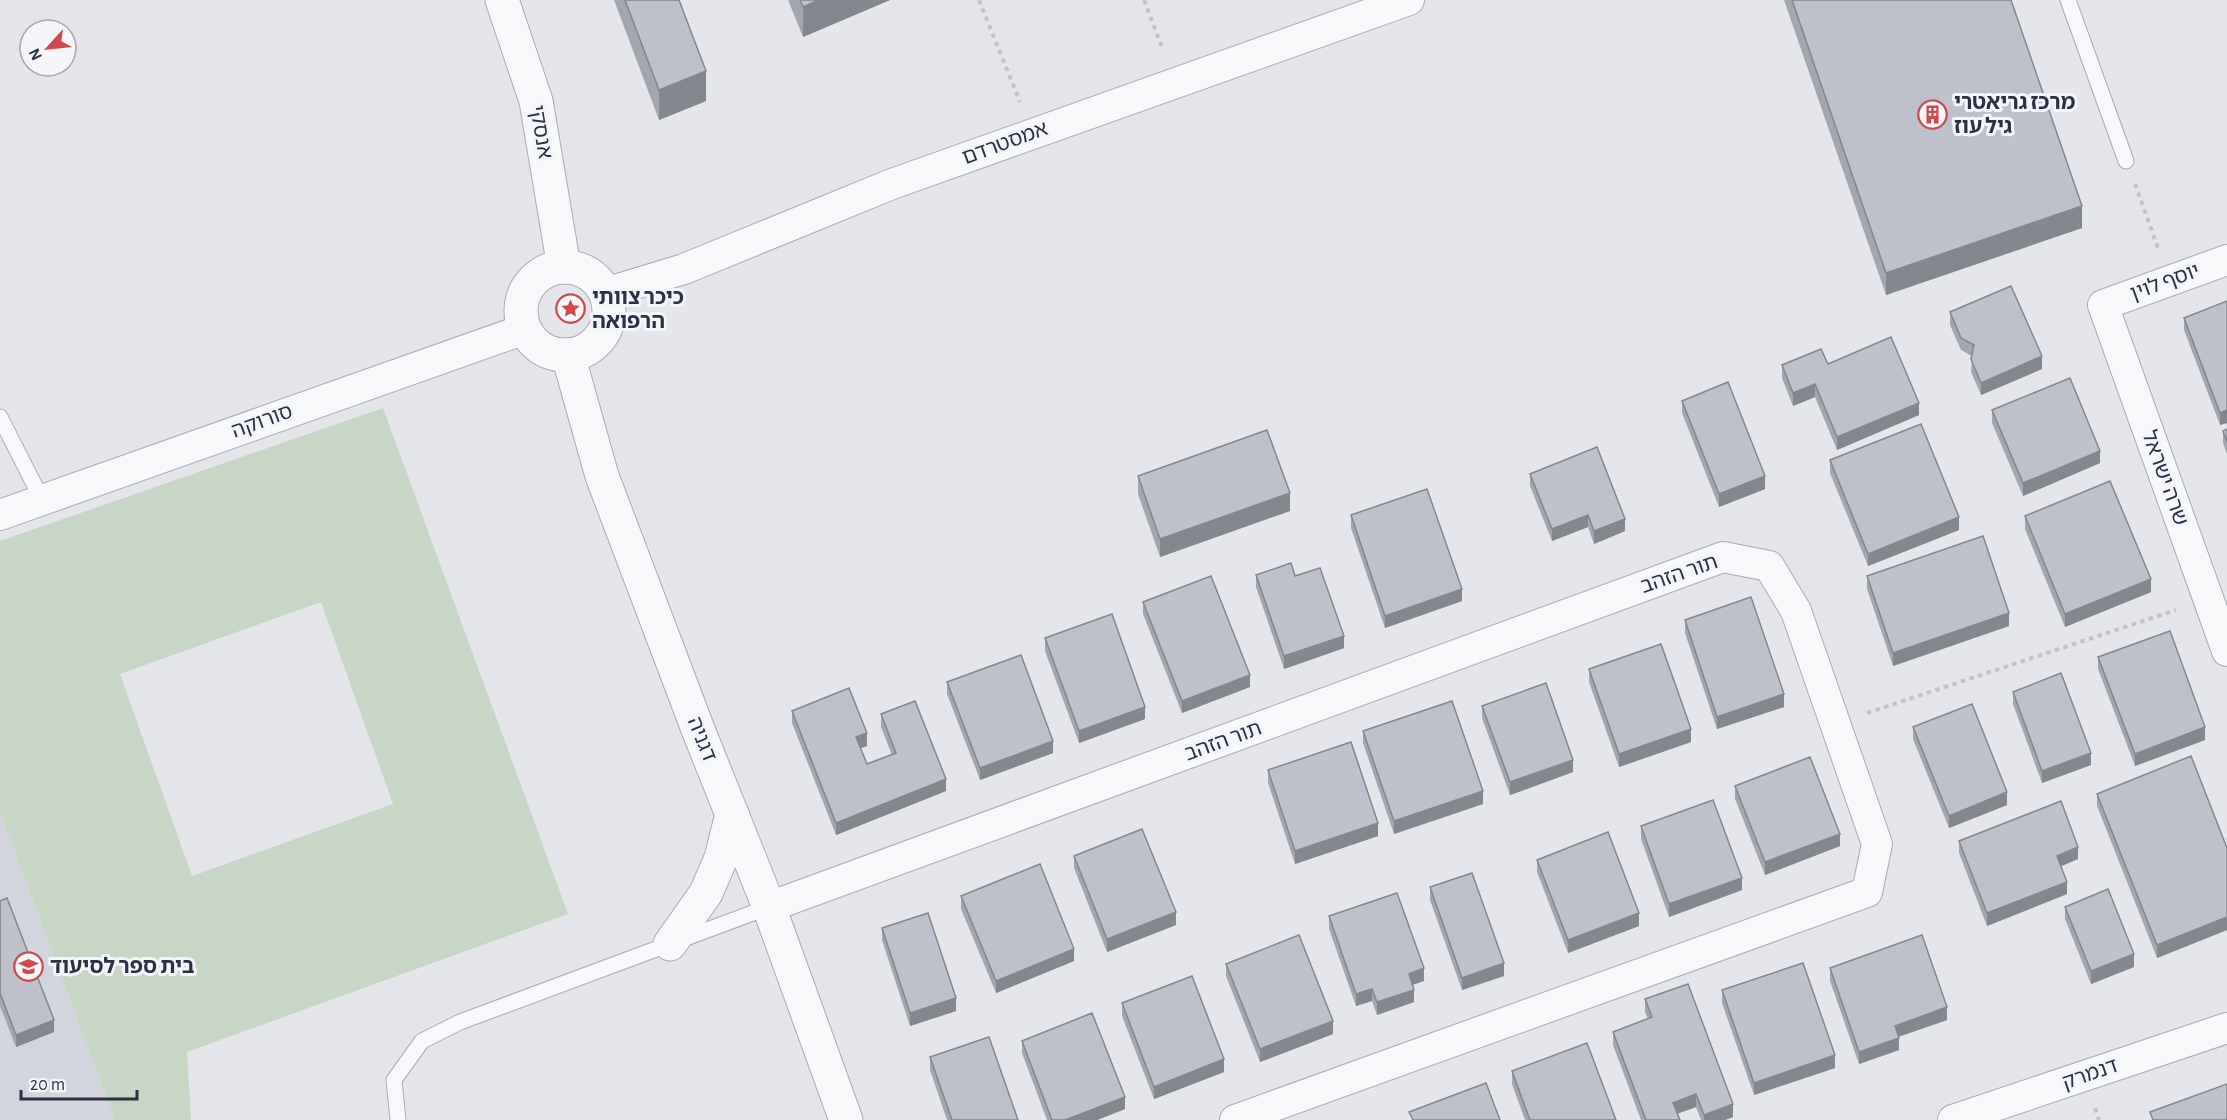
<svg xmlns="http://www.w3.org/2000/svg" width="2227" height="1120" font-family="'Alegreya Sans','Noto Sans Hebrew',sans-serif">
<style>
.built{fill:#d2d5de}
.green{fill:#c7d6c5;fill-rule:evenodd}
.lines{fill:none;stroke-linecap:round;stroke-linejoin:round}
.service-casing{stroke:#a9acb7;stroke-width:17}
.minor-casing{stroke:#a9acb7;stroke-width:32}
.tertiary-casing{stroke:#a9acb7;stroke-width:35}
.path{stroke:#c2c4cb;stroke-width:4;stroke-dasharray:4.5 4.5;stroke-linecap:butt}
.service{stroke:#f7f8fa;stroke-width:15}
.minor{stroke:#f7f8fa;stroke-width:30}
.tertiary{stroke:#f7f8fa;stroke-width:33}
.wall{fill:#a3a6af}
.shaded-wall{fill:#85878f}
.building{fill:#bec1cc;stroke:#85878f;stroke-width:1.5}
.labels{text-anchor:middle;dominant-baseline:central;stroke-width:6;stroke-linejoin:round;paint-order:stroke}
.poi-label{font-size:21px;font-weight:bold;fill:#2b3145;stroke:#f4f5f9;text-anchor:start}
.street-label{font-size:21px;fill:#2b3145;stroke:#f4f5f9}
</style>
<rect width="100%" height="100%" fill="#e4e6ec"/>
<!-- built -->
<path class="built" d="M0,813L115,1120H0Z"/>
<!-- green -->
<path class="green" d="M383,408L568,914L187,1052L191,1120H115L0,813V541ZM321,602L393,804L192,876L120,674Z"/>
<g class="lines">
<defs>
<g id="service">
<path d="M2068,0L2126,161"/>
<path d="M0,417L42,500"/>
<path d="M398,1120L394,1080L422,1041L460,1022L769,907"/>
</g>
<g id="minor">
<path d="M2227,260L2103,305L2227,651"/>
<path d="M605,293L684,269L892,184L1409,0"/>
<path d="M0,515L525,329"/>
<path d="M769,907L1723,557L1769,566L1796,611L1877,844L1867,892L1235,1120"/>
<path d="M1953,1120L2227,1028"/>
</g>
<g id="tertiary">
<path d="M502,0L536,101L564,267"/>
<circle cx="565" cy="311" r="44"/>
<path d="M568,355L602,476L699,732L769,907L846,1120"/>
<path d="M670,944L706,893L721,858L732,814"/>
</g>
</defs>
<!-- service casing -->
<use href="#service" class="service-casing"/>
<!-- minor casing -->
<use href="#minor" class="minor-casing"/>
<!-- tertiary casing -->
<use href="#tertiary" class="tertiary-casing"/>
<!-- path -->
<g class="path">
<path d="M979,0L1020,102"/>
<path d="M1144,0L1163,50"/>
<path d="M2135,184L2158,248"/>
<path d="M1867,713L2176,610"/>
<path d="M2095,1108L2099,1120"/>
</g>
<!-- service -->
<use href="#service" class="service"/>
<!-- minor -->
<use href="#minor" class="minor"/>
<!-- tertiary -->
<use href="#tertiary" class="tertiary"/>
</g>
<!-- wall -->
<g class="wall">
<path d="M614,0H679L706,101L659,120Z"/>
<path d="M788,0H890L803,37Z"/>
<path d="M1784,0H2011L2082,228L1886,295Z"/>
<path d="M2227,301V423L2220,425L2184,330V318Z"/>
<path d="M1950,312L2042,369L1981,395L1971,372L1972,356L1961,350L1950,325Z"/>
<path d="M1828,364L1919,415L1837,450L1815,397L1793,406L1782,378V365Z"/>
<path d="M1682,401L1765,489L1719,507L1682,413Z"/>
<path d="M1992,410L2100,463L2023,496L1992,423Z"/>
<path d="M2227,429V454L2223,443V431Z"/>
<path d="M1830,460L1959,530L1868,566L1830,473Z"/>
<path d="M1530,474L1625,531L1594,544L1588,527L1552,541L1530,486Z"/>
<path d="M1138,476L1290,511L1160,557L1138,494Z"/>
<path d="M1351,515L1462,601L1385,628L1351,528Z"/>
<path d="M2025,516L2151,592L2065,627L2025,529Z"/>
<path d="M1256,575L1295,576L1344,648L1284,669L1256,587Z"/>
<path d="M1867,576L2009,626L1893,666L1867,589Z"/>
<path d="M1143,602L1250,687L1182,713L1143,614Z"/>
<path d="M1685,620L1784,707L1717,729L1685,633Z"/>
<path d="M1045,638L1145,719L1079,743L1045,651Z"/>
<path d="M2098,657L2205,740L2135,766L2098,669Z"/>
<path d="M1589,669L1691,742L1619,767L1589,682Z"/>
<path d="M947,682L1053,753L980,780L947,694Z"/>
<path d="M2013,692L2091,765L2042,783L2013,704Z"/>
<path d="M1482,706L1573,772L1510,795L1482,718Z"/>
<path d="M792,711L867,746L860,748L867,764L892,755L881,727V714L946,791L836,835L792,723Z"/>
<path d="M1913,727L2007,805L1949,828L1913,739Z"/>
<path d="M1363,731L1483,804L1394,834L1363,743Z"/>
<path d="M1268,770L1378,836L1295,864L1268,783Z"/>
<path d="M1735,786L1840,846L1765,875L1735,799Z"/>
<path d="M2097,794L2227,848V930L2157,958L2097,806Z"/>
<path d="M1641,826L1742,890L1669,917L1641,839Z"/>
<path d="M1959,841L2078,859L2061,866L2067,894L1987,926L1959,853Z"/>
<path d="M1074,856L1176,925L1107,952L1074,868Z"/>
<path d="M1537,860L1639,926L1568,953L1537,872Z"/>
<path d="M1430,887L1504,976L1462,990L1430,900Z"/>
<path d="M961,896L1074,961L996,993L961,909Z"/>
<path d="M0,901L54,1032L16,1047L0,1006Z"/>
<path d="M2065,907L2134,967L2091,984L2065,919Z"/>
<path d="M1329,916L1424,981L1412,985L1414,1002L1377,1015L1372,1001L1356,1006L1329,929Z"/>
<path d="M882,928L956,1011L910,1026L882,940Z"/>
<path d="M1226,964L1333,1034L1260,1062L1226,976Z"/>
<path d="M1830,968L1947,1020L1898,1037L1899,1050L1859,1064L1830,981Z"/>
<path d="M1722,990L1835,1068L1754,1095L1722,1003Z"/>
<path d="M1645,999L1733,1117L1725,1120H1701L1696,1107L1677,1114L1680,1120H1641L1613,1045V1032L1648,1019L1645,1012Z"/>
<path d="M1122,1003L1224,1072L1154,1099L1122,1016Z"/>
<path d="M1022,1041L1125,1109L1097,1120H1047L1022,1053Z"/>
<path d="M930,1057L1018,1120H947L930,1070Z"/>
<path d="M1512,1071L1616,1120H1525L1512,1084Z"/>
</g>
<!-- shaded-wall -->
<g class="shaded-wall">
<path d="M819,0H890L803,37V7Z"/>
<path d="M706,71V101L659,120V90Z"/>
<path d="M2082,206V228L1886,295V273Z"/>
<path d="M2042,356V369L1981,395V383Z"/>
<path d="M1815,384V397L1793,406V393Z"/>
<path d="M1919,403V415L1837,450V437Z"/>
<path d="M2227,410V423L2220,425V413Z"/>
<path d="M2100,451V463L2023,496V483Z"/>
<path d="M1765,476V489L1719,507V494Z"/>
<path d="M1290,493V511L1160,557V539Z"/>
<path d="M1588,515V527L1552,541V529Z"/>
<path d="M1959,517V530L1868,566V554Z"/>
<path d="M1625,519V531L1594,544V531Z"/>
<path d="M2151,579V592L2065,627V614Z"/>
<path d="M1462,589V601L1385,628V616Z"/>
<path d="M2009,613V626L1893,666V653Z"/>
<path d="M1344,636V648L1284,669V656Z"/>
<path d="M1250,675V687L1182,713V701Z"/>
<path d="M1784,694V707L1717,729V717Z"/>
<path d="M1145,707V719L1079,743V731Z"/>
<path d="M2205,727V740L2135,766V754Z"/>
<path d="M1691,729V742L1619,767V754Z"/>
<path d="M867,733V746L856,750V737Z"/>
<path d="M1053,741V753L980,780V768Z"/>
<path d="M2091,753V765L2042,783V771Z"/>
<path d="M1573,760V772L1510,795V782Z"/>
<path d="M946,779V791L836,835V823Z"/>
<path d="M1483,791V804L1394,834V821Z"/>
<path d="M2007,792V805L1949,828V816Z"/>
<path d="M1378,823V836L1295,864V851Z"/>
<path d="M1840,834V846L1765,875V862Z"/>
<path d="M2078,847V859L2057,868V856Z"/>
<path d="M1742,878V890L1669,917V904Z"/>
<path d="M2067,882V894L1987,926V913Z"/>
<path d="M1176,912V925L1107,952V939Z"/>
<path d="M1639,913V926L1568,953V940Z"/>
<path d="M2227,917V930L2157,958V945Z"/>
<path d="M1074,949V961L996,993V981Z"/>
<path d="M2134,954V967L2091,984V971Z"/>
<path d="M1504,963V976L1462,990V978Z"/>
<path d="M1424,968V981L1409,986V974Z"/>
<path d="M1372,989V1001L1356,1006V994Z"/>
<path d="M1414,990V1002L1377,1015V1002Z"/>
<path d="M956,998V1011L910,1026V1013Z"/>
<path d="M1947,1007V1020L1895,1038V1026Z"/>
<path d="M54,1020V1032L16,1047V1035Z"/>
<path d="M1333,1021V1034L1260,1062V1049Z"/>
<path d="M1899,1038V1050L1859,1064V1052Z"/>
<path d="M1835,1055V1068L1754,1095V1083Z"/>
<path d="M1224,1059V1072L1154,1099V1087Z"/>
<path d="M1696,1094V1107L1673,1115V1103Z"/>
<path d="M1125,1097V1109L1097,1120H1065Z"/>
<path d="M1733,1104V1117L1725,1120H1704V1115Z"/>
</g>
<!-- building -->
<g class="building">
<path d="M625,0H679L706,71L659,90Z"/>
<path d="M800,0H819L803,7Z"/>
<path d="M1792,0H2011L2082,206L1886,273Z"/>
<path d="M2011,286L2042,356L1981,383L1971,359L1974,345L1961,338L1950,312Z"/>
<path d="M2227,301V410L2220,413L2184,318Z"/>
<path d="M1891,337L1919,403L1837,437L1815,384L1793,393L1782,365L1821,349L1828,364Z"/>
<path d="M2070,378L2100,451L2023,483L1992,410Z"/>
<path d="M1728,382L1765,476L1719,494L1682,401Z"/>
<path d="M1921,424L1959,517L1868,554L1830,460Z"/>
<path d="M2227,429V442L2223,431Z"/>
<path d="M1267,430L1290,493L1160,539L1138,476Z"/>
<path d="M1597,447L1625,519L1594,531L1588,515L1552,529L1530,474Z"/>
<path d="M2110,481L2151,579L2065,614L2025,516Z"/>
<path d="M1427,489L1462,589L1385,616L1351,515Z"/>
<path d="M1983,536L2009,613L1893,653L1867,576Z"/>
<path d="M1291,563L1295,576L1320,568L1344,636L1284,656L1256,575Z"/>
<path d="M1211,576L1250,675L1182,701L1143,602Z"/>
<path d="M1751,597L1784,694L1717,717L1685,620Z"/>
<path d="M1112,614L1145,707L1079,731L1045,638Z"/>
<path d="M2170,631L2205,727L2135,754L2098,657Z"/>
<path d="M1661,644L1691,729L1619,754L1589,669Z"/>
<path d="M1021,655L1053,741L980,768L947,682Z"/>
<path d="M2061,673L2091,753L2042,771L2013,692Z"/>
<path d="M1546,683L1573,760L1510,782L1482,706Z"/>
<path d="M849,688L867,733L856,737L867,764L896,753L881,714L915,701L946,779L836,823L792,711Z"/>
<path d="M1452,701L1483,791L1394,821L1363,731Z"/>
<path d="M1972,704L2007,792L1949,816L1913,727Z"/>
<path d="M1351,742L1378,823L1295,851L1268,770Z"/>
<path d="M2191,756L2227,848V917L2157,945L2097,794Z"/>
<path d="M1810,757L1840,834L1765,862L1735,786Z"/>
<path d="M1713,800L1742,878L1669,904L1641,826Z"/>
<path d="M2061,801L2078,847L2057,856L2067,882L1987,913L1959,841Z"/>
<path d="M1142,829L1176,912L1107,939L1074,856Z"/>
<path d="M1608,832L1639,913L1568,940L1537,860Z"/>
<path d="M1040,864L1074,949L996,981L961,896Z"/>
<path d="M1472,873L1504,963L1462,978L1430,887Z"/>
<path d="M2108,889L2134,954L2091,971L2065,907Z"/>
<path d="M1397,893L1424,968L1409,974L1414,990L1377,1002L1372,989L1356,994L1329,916Z"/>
<path d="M7,898L54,1020L16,1035L0,993V901Z"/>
<path d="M928,913L956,998L910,1013L882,928Z"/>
<path d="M1299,935L1333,1021L1260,1049L1226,964Z"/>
<path d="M1922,935L1947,1007L1895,1026L1899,1038L1859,1052L1830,968Z"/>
<path d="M1803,963L1835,1055L1754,1083L1722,990Z"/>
<path d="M1192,976L1224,1059L1154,1087L1122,1003Z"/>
<path d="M1688,984L1733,1104L1704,1115L1696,1094L1673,1103L1680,1120H1646L1613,1032L1652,1017L1645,999Z"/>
<path d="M1092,1013L1125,1097L1065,1120H1052L1022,1041Z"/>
<path d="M989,1037L1018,1120H952L930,1057Z"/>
<path d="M1587,1043L1616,1120H1530L1512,1071Z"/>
<path d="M1486,1083L1500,1120H1413L1409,1112Z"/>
<path d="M2227,1084V1120H2153L2150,1112Z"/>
</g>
<!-- icons -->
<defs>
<symbol id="building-ring" viewBox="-11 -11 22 22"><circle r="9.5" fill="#f4f5f9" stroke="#d04a4b" stroke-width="1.5"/><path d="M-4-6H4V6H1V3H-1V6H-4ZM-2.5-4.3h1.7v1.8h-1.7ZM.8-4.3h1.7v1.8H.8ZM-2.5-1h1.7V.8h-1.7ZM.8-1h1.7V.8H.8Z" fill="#d04a4b"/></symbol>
<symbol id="sight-ring" viewBox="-11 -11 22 22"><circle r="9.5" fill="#f4f5f9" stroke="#d04a4b" stroke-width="1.5"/><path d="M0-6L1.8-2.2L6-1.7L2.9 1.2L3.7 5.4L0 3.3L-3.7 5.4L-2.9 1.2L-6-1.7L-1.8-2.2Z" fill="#d04a4b"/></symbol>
<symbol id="school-ring" viewBox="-11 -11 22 22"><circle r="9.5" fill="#f4f5f9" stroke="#d04a4b" stroke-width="1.5"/><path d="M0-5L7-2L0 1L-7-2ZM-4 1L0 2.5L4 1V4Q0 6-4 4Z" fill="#d04a4b"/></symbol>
</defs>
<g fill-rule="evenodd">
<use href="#building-ring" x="1916" y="98" width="33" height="33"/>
<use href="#sight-ring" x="554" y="292" width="33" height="33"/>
<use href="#school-ring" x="12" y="950" width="33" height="33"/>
</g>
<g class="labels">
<!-- poi labels -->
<g class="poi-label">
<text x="1954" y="102">מרכז גריאטרי<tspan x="1954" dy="24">גיל עוז</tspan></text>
<text x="592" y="297">כיכר צוותי<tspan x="592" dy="24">הרפואה</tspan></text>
<text x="50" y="966">בית ספר לסיעוד</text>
</g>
<!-- street labels -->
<g class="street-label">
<text transform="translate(541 132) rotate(80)">אנסקי</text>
<text transform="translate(1005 143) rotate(-20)">אמסטרדם</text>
<text transform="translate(2165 282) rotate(-20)">יוסף לוין</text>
<text transform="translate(262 421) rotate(-20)">סורוקה</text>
<text transform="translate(2165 478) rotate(70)">שרה ישראל</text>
<text transform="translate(1679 574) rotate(-19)">תור הזהב</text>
<text transform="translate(702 739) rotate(68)">דגניה</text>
<text transform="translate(1223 741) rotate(-20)">תור הזהב</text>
<text transform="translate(2090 1074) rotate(-19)">דנמרק</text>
</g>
</g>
<!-- north arrow -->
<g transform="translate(48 48) rotate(243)"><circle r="28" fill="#f4f5f9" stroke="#a4a7b1" stroke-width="1.5"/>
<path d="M0-4.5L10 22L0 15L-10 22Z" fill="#d04a4b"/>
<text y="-9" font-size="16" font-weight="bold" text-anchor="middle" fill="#2b3145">N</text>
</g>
<!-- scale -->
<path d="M21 1090v9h116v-9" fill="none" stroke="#2b3145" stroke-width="3"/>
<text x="30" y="1090" font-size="18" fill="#2b3145" stroke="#f4f5f9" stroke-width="4.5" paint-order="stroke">20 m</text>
</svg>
